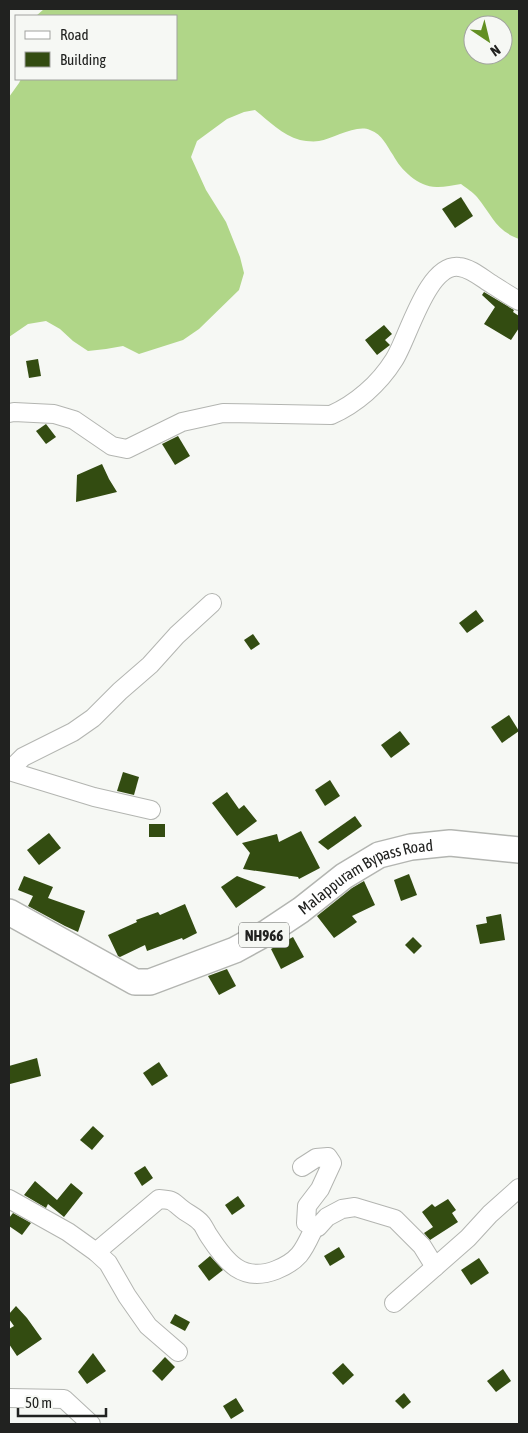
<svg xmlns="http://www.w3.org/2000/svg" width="528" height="1433" font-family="'Asap Condensed',sans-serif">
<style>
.forest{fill:#b0d688;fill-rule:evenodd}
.building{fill:#334c11}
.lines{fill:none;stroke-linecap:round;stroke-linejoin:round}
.minor-casing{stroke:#b3b5b1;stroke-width:20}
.highway-casing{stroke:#b3b5b1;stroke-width:28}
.minor{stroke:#fff;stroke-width:18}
.highway{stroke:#fff;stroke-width:25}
.labels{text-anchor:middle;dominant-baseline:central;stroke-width:5;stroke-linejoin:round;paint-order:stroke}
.shield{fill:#f6f8f4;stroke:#616260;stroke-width:1}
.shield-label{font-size:15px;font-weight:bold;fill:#212220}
.street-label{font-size:16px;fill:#212220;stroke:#f6f8f4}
</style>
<rect width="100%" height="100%" fill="#f6f8f4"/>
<!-- forest -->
<path class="forest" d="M44,9H519V239C495,230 492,215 477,197C473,192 466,188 461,184C453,185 445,187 438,187C419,188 401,170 393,155C386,145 383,135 370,130C356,124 333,139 319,141C313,142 305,141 300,140C282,135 269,121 255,110L244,112L227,119L197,141L191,157L206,190L226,222L240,257L244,273L239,290L199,329L183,340L139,354L123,346L106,349L88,351L73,341L60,329L46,321L28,324L9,337V97L19,83L21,79H176V16H36ZM473,25H503V55H473Z"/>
<!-- building -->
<g class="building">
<path d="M461,197L473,216L455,228L442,209Z"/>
<path d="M484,292L514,310L513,312L519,316V328L511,340L484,324L495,307L482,295Z"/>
<path d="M384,325L392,334L385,340L390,345L377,355L365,340Z"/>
<path d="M38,359L41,376L29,378L26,361Z"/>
<path d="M46,424L56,437L46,444L36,431Z"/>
<path d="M178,436L190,456L175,465L162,444Z"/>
<path d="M102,464L109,479L117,492L76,502L77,475Z"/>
<path d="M476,610L484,621L467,633L459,623Z"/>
<path d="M253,634L260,644L251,650L244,640Z"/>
<path d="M509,715L519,731L502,743L491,727Z"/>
<path d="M400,731L410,744L391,758L381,745Z"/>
<path d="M123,772L139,777L134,795L117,791Z"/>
<path d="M330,780L340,796L325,806L315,790Z"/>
<path d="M227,792L239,809L244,805L257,821L237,836L212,803Z"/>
<path d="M355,816L362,826L328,850L318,842Z"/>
<rect x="149" y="824" width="16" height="13"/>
<path d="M301,831L320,868L299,879L298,877L243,869L250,853L242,843L277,834L279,842Z"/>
<path d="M49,833L61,848L39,865L27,850Z"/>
<path d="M409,874L417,895L401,901L394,880Z"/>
<path d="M24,876L53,887L48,898L85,911L78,932L65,926L28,906L33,896L18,890Z"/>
<path d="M237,876L266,887L236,908L221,887Z"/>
<path d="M364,881L375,905L352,916L357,922L334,938L317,916L352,888Z"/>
<path d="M185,904L197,933L183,940L182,938L147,951L145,945L120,957L118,956L108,935L137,922L136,920L158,912L160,915Z"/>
<path d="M501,914L505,940L480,944L476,925L487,923L486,917Z"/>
<path d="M293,937L304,957L281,969L271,949Z"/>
<path d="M413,937L422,946L414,954L405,945Z"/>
<path d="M227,969L236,986L219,995L208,976Z"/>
<path d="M37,1058L41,1076L10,1084L9,1079V1066Z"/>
<path d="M159,1062L168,1076L152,1086L143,1073Z"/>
<path d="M93,1126L104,1136L92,1150L80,1140Z"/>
<path d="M145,1166L153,1178L142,1186L134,1173Z"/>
<path d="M35,1181L57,1200L71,1183L83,1193L64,1217L48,1204L46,1208L24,1195Z"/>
<path d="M238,1196L245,1206L232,1215L225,1205Z"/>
<path d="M448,1199L456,1210L452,1213L458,1222L430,1240L424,1233L433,1227L422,1212L432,1204L435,1207Z"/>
<path d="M13,1213L31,1223L22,1235L9,1226V1218Z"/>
<path d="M339,1247L345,1257L330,1266L324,1256Z"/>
<path d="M210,1256L223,1270L209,1281L198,1266Z"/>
<path d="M479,1258L489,1273L471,1285L461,1270Z"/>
<path d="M16,1306L27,1318L42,1339L17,1356L9,1344V1329L14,1326L9,1319V1314Z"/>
<path d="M175,1314L190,1322L185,1331L170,1323Z"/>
<path d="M93,1353L106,1371L87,1384L78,1372Z"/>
<path d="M165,1357L175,1367L162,1381L152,1371Z"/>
<path d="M343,1363L354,1375L343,1385L332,1373Z"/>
<path d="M503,1369L511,1381L496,1392L487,1381Z"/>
<path d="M404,1393L411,1402L403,1409L395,1401Z"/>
<path d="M236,1398L244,1411L231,1419L223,1406Z"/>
</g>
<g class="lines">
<defs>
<g id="minor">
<path d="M9,413L14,412L54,414L74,420L112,446L127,449L182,422L223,413L331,415C356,404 379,384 394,360C408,339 427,263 459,267C471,268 483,279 493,285C501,290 510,296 519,301"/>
<path d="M9,771L23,757L73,732L93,718L120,691L150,665L177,635L212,603"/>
<path d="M9,771L94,797L151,810"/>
<path d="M302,1167L316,1158L328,1157L332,1163L320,1189L307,1206L306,1223L318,1227L327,1217L342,1209L355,1207L395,1219L422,1246L435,1267"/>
<path d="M9,1199L68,1232L96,1252L108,1263L127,1296L148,1326L178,1352"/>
<path d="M96,1252L159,1199C174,1200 172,1201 182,1209C188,1214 196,1217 201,1223C204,1226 206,1232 209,1236C226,1262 242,1283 276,1270C301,1260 304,1249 315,1226"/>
<path d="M394,1303L468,1238L490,1214L519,1188"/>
<path d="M9,1398L64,1399L91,1424"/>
</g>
<g id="highway">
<path id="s1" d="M9,912L135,982H150L235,950L268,932L301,910L344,876L379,855L411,847L450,843L519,850"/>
</g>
</defs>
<!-- minor casing -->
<use href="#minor" class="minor-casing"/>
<!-- highway casing -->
<use href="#highway" class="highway-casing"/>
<!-- minor -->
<use href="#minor" class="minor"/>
<!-- highway -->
<use href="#highway" class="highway"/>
</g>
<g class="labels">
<!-- shield labels -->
<rect class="shield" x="239" y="922.5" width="50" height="25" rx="4"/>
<g class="shield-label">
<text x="264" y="935">NH966</text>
</g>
<!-- street labels -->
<g class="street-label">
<text stroke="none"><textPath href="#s1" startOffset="402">Malappuram Bypass Road</textPath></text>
</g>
</g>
<!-- border -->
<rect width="528" height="1433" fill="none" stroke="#212220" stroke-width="20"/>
<!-- legend -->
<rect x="15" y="15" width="162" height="65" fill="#f6f8f4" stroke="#a1a29f"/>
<rect x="25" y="31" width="25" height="8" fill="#ffffff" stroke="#a1a29f"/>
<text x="60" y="40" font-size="15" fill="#212220">Road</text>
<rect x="25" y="52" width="25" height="15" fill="#334c11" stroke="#a1a29f"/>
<text x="60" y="65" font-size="15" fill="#212220">Building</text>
<!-- north arrow -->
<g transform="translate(488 40) rotate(145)"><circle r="24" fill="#f6f8f4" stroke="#a1a29f"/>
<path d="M0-4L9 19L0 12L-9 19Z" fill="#628f22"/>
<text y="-8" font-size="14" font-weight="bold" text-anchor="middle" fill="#212220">N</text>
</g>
<!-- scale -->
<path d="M18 1408v8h88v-8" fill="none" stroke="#212220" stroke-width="2.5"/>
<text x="25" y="1408" font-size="15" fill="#212220" stroke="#f6f8f4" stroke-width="4" paint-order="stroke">50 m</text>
</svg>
